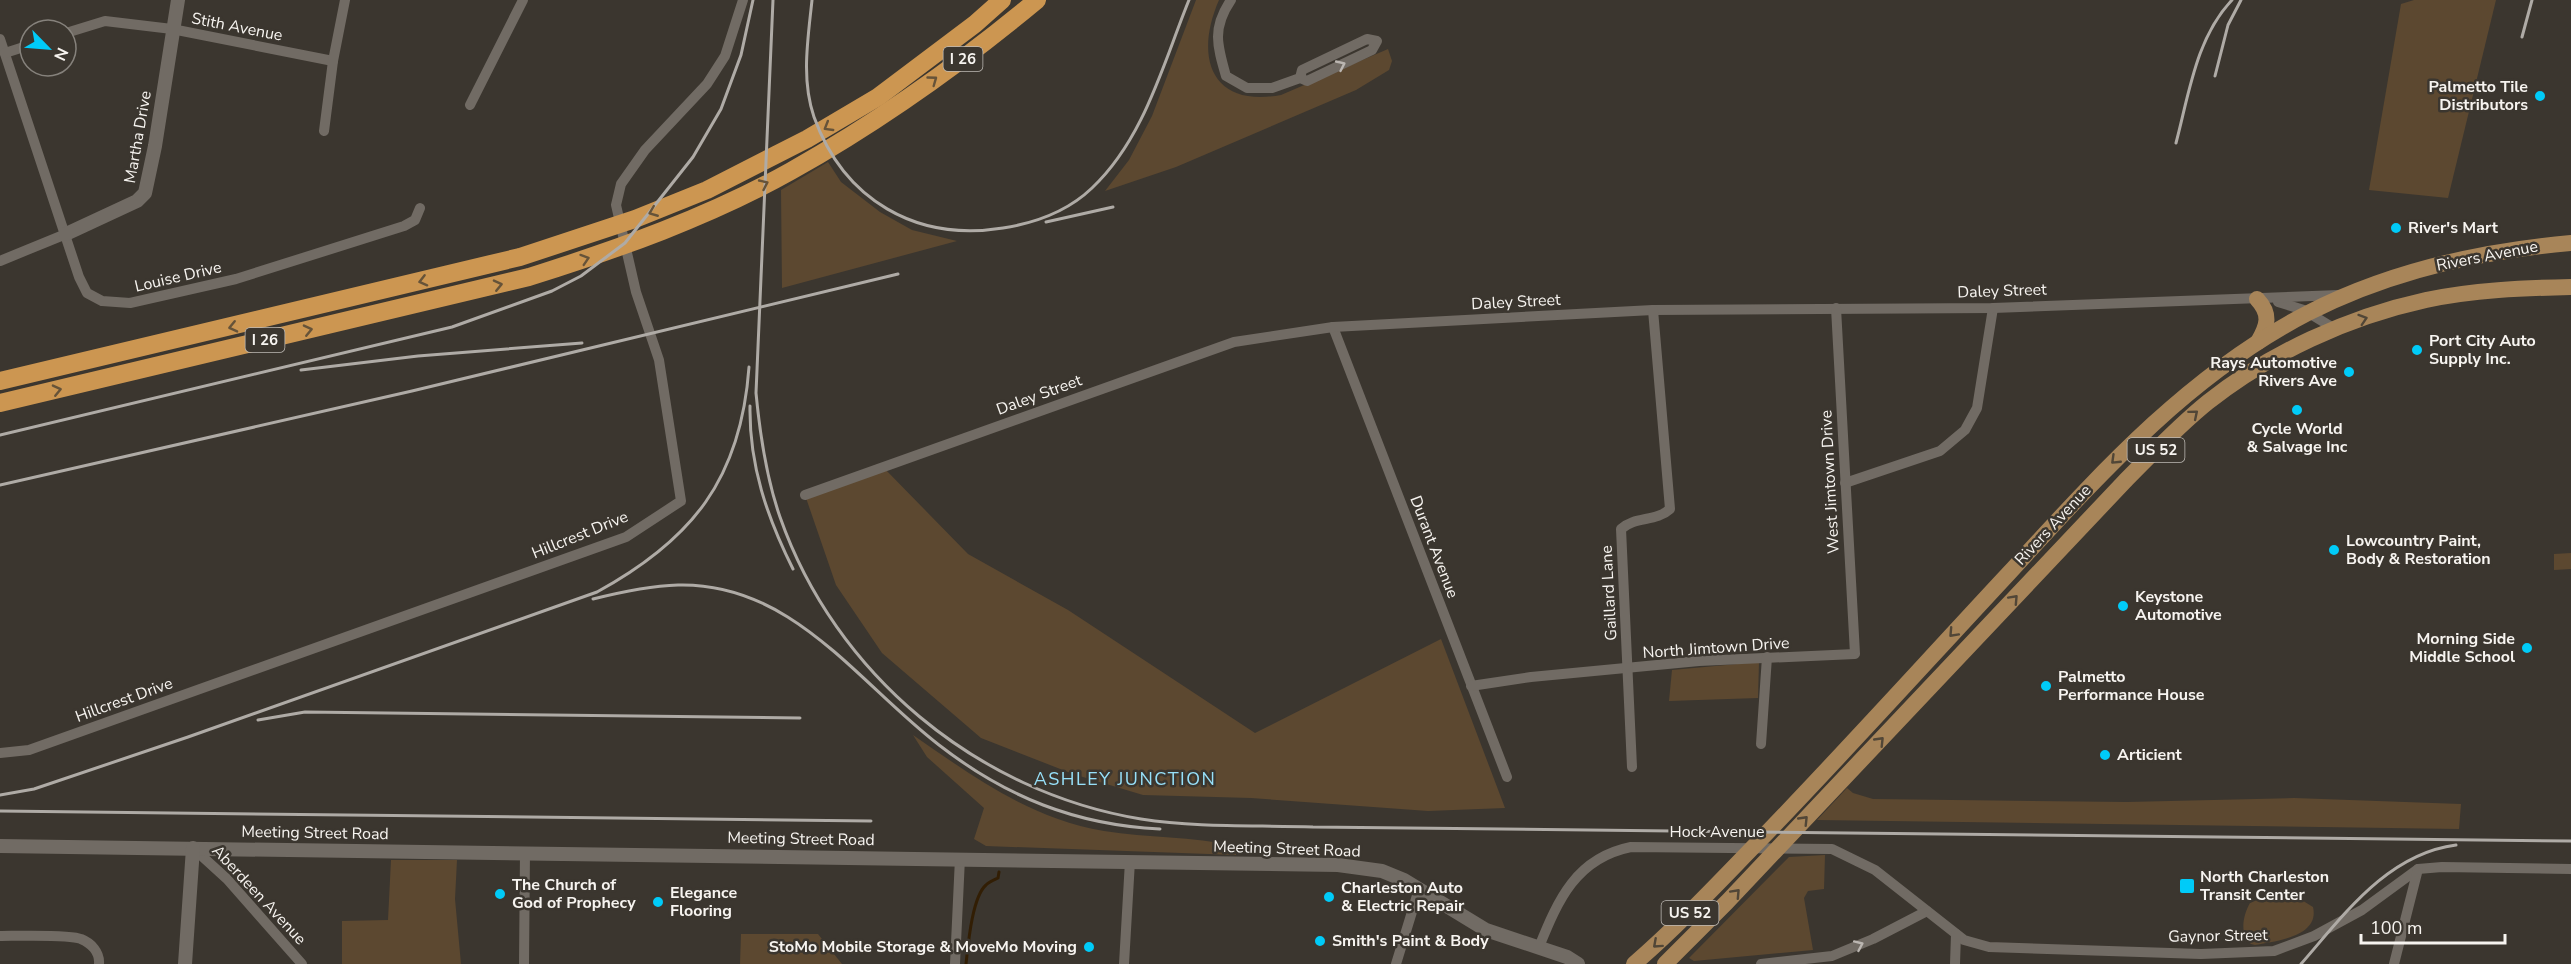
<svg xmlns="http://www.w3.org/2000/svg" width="2571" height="964" font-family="'Nunito Sans',sans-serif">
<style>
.green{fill:#5c4830}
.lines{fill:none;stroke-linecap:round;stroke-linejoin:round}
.stream{stroke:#321e04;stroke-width:3}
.minor{stroke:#716b64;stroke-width:10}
.tertiary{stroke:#716b64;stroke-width:14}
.primary{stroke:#a88559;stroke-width:16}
.motorway{stroke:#cc9651;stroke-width:18}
.rail{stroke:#afaba6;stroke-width:3}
.oneway{stroke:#bbb6b1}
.oneway2{stroke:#665339}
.oneway3{stroke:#514637}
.poi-dot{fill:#00cbf8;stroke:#3b362f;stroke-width:2}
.labels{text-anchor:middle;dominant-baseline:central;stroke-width:5;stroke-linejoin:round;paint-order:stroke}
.shield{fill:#3b362f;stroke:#bfbbb6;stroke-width:1.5}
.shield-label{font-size:15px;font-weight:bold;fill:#f7f4f0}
.street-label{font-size:16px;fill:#f7f4f0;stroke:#3b362f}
.poi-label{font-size:16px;font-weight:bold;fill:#f7f4f0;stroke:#3b362f;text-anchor:start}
.neighbourhood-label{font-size:18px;letter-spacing:1.5px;fill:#97e0f9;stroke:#3b362f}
</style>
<rect width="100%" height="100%" fill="#3b362f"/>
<!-- green -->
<g class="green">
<path d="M1196,0H1219C1194,57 1211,108 1281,95L1388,49L1392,61L1389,70L1356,90L1176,167L1105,191L1129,160L1152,116Z"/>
<path d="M2414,0H2496L2448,198L2369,190L2401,4Z"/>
<path d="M828,162L841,182L880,212L912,230L957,241L782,288L781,190Z"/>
<path d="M883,467L968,554L1068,610L1255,733L1441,639L1505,808L1428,811L1251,798L1143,795L1073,774L981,738L882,653L836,585L805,495Z"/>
<path d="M2571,553V569L2554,570V554Z"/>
<path d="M1759,662L1758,698L1669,701L1672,670Z"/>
<path d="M913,735C974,777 1029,818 1104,831C1148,838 1192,836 1235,846L1236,855L986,846L974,839L984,808L927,757Z"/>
<path d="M1847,788L1853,793L1873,799L2127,802L2294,798L2461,804L2459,829L1817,820Z"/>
<path d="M1825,855L1824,889L1808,891L1804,898L1813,950L1694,961L1689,958L1789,857Z"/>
<path d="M391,860H457L455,899L461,964H342V921L388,920Z"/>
<path d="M2262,898L2300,899L2313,907C2320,937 2275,941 2255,945L2251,944C2239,934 2243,915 2250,903Z"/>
<path d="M741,934H818L842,964H740Z"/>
</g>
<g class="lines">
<!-- stream -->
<path class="stream" d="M966,964C968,946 972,897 986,885C989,882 994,880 998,878L999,872"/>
<!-- minor -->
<g class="minor">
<path d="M1231,0C1212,28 1217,45 1226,76L1247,88H1272L1300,78L1307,81L1372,50L1377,41L1367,39L1302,70L1300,78"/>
<path d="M66,33L105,21L172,29L333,61"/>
<path d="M0,39L79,277L87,293L102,301L130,303L236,279L404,226L415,220L420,208"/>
<path d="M5,53L30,45"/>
<path d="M470,105L523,0"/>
<path d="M324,131L333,61L345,0"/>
<path d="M0,261L66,234"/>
<path d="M2278,302L2304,310L2335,329"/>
<path d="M1333,327L1507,777"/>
<path d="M1845,483L1940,451L1965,430L1977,408L1993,308"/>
<path d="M805,495L1234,342L1333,327L1653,310L1993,308L2339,295"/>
<path d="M1471,686L1531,677L1699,661L1855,654L1836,308"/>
<path d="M1761,744L1767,657"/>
<path d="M0,753L29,750L626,537L681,501L659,360L636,292L616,205L621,184L645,150L707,84L725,56L743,0"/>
<path d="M1632,767L1621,529C1635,516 1656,522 1670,509L1653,310"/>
<path d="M193,848L227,879L302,964"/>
<path d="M0,936C15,936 70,934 81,939C91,943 100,952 99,964"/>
<path d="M1539,947C1558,900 1576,858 1631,847L1832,849L1875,870L1964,940L1989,947L2201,954L2274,951L2314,936L2362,910L2418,869L2442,867L2571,869"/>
<path d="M524,964L525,852"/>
<path d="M955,964L960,858"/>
<path d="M1124,964L1130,861"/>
<path d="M1396,964L1419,889"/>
<path d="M1761,964L1832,956L1873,939L1927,911"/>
<path d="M1955,964L1956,934"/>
<path d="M2394,964L2418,869"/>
</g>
<!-- tertiary -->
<g class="tertiary">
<path d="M66,234L137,201L145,193L155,146L178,0"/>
<path d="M0,846L1338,865L1382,871L1404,880L1486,930L1567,957L1578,964"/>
<path d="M185,964L193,848"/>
</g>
<!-- primary -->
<g class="primary">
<path d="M2257,299C2271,314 2268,325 2258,342"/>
<path d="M1634,964C1679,925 1719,882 1760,840C1845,752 1927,661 2010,572C2099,475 2188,375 2308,313C2390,271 2480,251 2571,243"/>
<path d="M1665,964L1727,902L2125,481C2152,454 2178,426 2208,402C2270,353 2348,317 2426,300C2473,290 2523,288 2571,287"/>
</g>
<!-- motorway -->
<g class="motorway">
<path d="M0,381L520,257L635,219L707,190L807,139L878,97L975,24L1002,0"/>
<path d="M0,403L529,277C618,249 709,217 791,171C878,122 960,64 1037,0"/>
</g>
<!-- rail -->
<g class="rail">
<path d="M773,0L756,393C760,435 766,477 780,517C835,674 977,792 1141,819C1198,828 1256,825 1313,827L2571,841"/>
<path d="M812,0C808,39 801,79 814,117C844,200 916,242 1003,228C1035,223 1068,211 1092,188C1144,139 1163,64 1189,0"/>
<path d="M2522,37L2532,0"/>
<path d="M2215,76L2228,25L2241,0"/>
<path d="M2176,143C2189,94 2196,38 2232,0"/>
<path d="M1046,222L1113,207"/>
<path d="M301,370L418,356L582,343"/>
<path d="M750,406C749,465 767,517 793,569"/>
<path d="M0,435L452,327L552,291L581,276L625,243L693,157L721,109L741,55L753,0"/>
<path d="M0,485L412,391L898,274"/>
<path d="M593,599C621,592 650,586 678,585C792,582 858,683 939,745C1006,797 1076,825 1160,829"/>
<path d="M258,720L305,712L800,718"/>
<path d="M0,795L34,789L188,737L597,592C692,540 741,479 749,367"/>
<path d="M0,811L871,821"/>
<path d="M2301,964C2344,915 2387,854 2456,845"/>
</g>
</g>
<!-- one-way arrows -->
<defs><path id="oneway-chevron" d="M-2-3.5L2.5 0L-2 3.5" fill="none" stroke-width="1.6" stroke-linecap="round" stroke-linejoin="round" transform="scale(1.5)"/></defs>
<g class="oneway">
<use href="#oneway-chevron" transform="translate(1341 65) rotate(-25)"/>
<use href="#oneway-chevron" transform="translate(1859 945) rotate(-24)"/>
</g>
<g class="oneway2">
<use href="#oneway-chevron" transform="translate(933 80) rotate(-36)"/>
<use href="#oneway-chevron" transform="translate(828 127) rotate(149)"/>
<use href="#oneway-chevron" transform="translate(764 184) rotate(-25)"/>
<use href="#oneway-chevron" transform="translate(653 212) rotate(158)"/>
<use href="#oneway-chevron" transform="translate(585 259) rotate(-18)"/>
<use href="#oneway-chevron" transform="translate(423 281) rotate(166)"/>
<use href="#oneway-chevron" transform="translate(498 285) rotate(-13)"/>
<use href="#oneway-chevron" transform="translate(233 327) rotate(167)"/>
<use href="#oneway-chevron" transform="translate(308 330) rotate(-13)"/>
<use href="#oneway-chevron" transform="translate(57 390) rotate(-13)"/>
</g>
<g class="oneway3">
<use href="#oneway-chevron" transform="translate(2363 319) rotate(-18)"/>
<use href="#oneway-chevron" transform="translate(2194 414) rotate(-40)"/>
<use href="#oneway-chevron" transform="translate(2115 460) rotate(136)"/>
<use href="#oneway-chevron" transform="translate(2014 599) rotate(-47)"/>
<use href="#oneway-chevron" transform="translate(1953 633) rotate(133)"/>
<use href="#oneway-chevron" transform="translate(1880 741) rotate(-46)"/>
<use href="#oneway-chevron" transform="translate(1804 820) rotate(-46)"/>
<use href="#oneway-chevron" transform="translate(1736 893) rotate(-47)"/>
<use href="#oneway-chevron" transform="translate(1657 944) rotate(138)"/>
</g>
<!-- markers -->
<g class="poi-dot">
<circle cx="2540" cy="96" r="6"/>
<circle cx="2396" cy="228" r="6"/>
<circle cx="2417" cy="350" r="6"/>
<circle cx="2349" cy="372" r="6"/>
<circle cx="2297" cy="410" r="6"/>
<circle cx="2334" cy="550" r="6"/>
<circle cx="2123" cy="606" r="6"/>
<circle cx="2527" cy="648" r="6"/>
<circle cx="2046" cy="686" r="6"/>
<circle cx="2105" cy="755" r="6"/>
<rect x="2179" y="878" width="16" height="16" rx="3"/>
<circle cx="500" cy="894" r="6"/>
<circle cx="1329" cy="897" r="6"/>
<circle cx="658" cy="902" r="6"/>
<circle cx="1320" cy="941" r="6"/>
<circle cx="1089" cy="947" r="6"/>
</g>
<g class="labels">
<!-- shield labels -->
<g class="shield">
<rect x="943.5" y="47" width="39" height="24" rx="4.5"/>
<rect x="245.5" y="328" width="39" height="24" rx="4.5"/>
<rect x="2127.5" y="438" width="57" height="24" rx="4.5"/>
<rect x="1661.5" y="901" width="57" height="24" rx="4.5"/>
</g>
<g class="shield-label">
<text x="963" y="59">I 26</text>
<text x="265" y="340">I 26</text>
<text x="2156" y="450">US 52</text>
<text x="1690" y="913">US 52</text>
</g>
<!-- street labels -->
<g class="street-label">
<text transform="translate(237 27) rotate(11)">Stith Avenue</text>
<text transform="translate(138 137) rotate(-80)">Martha Drive</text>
<text transform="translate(2487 256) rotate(-11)">Rivers Avenue</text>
<text transform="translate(178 277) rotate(-13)">Louise Drive</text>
<text transform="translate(2002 291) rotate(-2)">Daley Street</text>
<text transform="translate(1516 302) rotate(-3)">Daley Street</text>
<text transform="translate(1039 395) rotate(-20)">Daley Street</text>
<text transform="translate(1830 482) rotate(-93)">West Jimtown Drive</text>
<text transform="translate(2053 525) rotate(-47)">Rivers Avenue</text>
<text transform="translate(580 535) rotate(-22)">Hillcrest Drive</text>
<text transform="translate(1434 547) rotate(69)">Durant Avenue</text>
<text transform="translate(1609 593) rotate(-93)">Gaillard Lane</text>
<text transform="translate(1716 648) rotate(-4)">North Jimtown Drive</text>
<text transform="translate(124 700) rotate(-20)">Hillcrest Drive</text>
<text x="1717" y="832">Hock Avenue</text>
<text transform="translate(315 833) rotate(1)">Meeting Street Road</text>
<text transform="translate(801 839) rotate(1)">Meeting Street Road</text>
<text transform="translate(1287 849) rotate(2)">Meeting Street Road</text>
<text transform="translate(259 895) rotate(47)">Aberdeen Avenue</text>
<text transform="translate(2218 936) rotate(-1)">Gaynor Street</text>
</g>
<!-- poi labels -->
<g class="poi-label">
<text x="2528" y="87" text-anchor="end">Palmetto Tile<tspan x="2528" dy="18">Distributors</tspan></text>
<text x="2408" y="228">River's Mart</text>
<text x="2429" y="341">Port City Auto<tspan x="2429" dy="18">Supply Inc.</tspan></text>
<text x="2337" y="363" text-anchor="end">Rays Automotive<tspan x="2337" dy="18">Rivers Ave</tspan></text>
<text x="2297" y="429" text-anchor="middle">Cycle World<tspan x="2297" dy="18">&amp; Salvage Inc</tspan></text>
<text x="2346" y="541">Lowcountry Paint,<tspan x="2346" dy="18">Body &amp; Restoration</tspan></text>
<text x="2135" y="597">Keystone<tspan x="2135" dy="18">Automotive</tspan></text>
<text x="2515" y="639" text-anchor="end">Morning Side<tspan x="2515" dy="18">Middle School</tspan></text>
<text x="2058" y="677">Palmetto<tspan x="2058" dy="18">Performance House</tspan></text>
<text x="2117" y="755">Articient</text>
<text x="2200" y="877">North Charleston<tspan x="2200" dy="18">Transit Center</tspan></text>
<text x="512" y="885">The Church of<tspan x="512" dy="18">God of Prophecy</tspan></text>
<text x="1341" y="888">Charleston Auto<tspan x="1341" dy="18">&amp; Electric Repair</tspan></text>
<text x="670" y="893">Elegance<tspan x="670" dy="18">Flooring</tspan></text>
<text x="1332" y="941">Smith's Paint &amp; Body</text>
<text x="1077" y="947" text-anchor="end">StoMo Mobile Storage &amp; MoveMo Moving</text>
</g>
<!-- neighbourhood labels -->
<g class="neighbourhood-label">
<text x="1125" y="779">ASHLEY JUNCTION</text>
</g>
</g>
<!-- north arrow -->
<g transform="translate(48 48) rotate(115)"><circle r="28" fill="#3b362f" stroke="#86827c" stroke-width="1.5"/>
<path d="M0-4.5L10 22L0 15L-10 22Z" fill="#00cbf8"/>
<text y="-9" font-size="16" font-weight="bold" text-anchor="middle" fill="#f7f4f0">N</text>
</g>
<!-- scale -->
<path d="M2361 934v9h144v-9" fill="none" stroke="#f7f4f0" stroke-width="3"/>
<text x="2370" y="934" font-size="18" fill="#f7f4f0" stroke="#3b362f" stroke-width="4.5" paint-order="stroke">100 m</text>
</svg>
